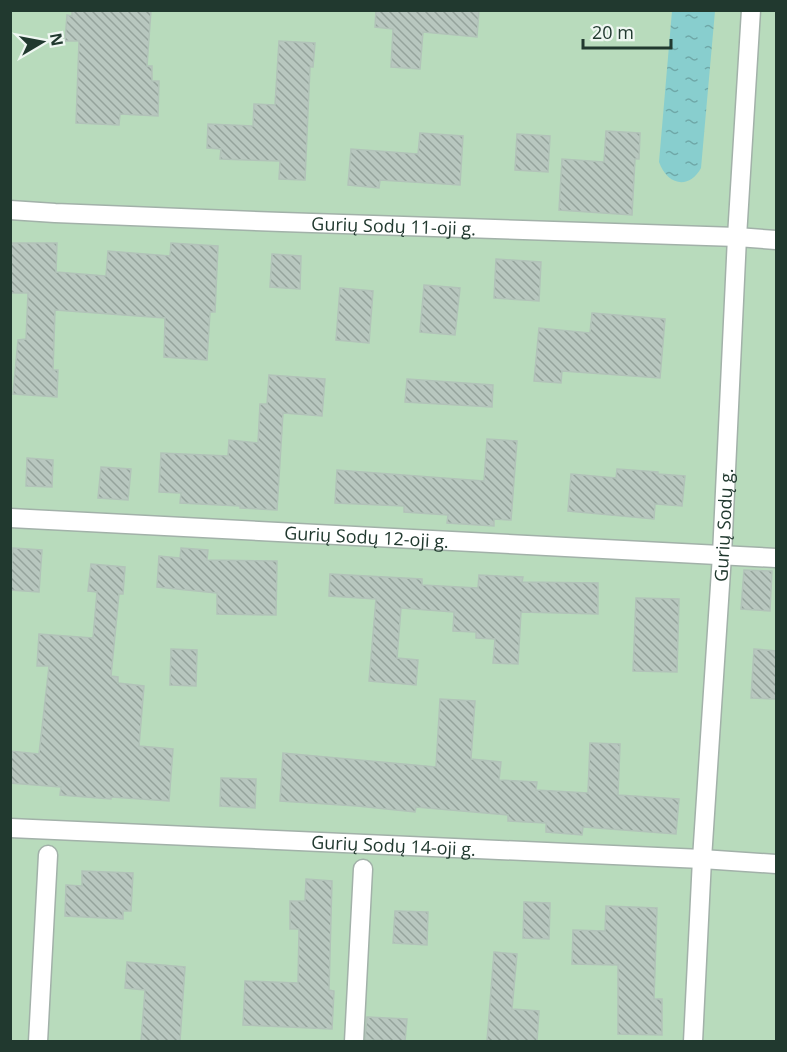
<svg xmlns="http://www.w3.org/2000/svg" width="787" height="1052" font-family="'Open Sans',sans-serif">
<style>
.green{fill:#b8dbbc}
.water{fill:url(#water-ripples)}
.building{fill:url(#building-back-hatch);stroke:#b2c3b9;stroke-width:1.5}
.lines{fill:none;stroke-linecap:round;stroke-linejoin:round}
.minor-casing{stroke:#a2b1a9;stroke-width:21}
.minor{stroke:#fff;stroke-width:18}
.labels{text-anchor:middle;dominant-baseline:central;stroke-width:6;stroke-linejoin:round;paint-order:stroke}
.street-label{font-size:18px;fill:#21392f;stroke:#eff7f2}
</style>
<defs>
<pattern id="water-ripples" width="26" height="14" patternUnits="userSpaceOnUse" patternTransform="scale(1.5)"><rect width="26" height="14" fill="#88cece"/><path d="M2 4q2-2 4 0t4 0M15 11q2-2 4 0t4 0" fill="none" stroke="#6fa8a8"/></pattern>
<pattern id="building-back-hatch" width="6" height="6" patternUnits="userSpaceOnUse" patternTransform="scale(1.5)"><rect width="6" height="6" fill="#b8c7bf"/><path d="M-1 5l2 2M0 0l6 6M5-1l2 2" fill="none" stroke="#95a39c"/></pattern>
</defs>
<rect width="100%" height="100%" fill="#dfeae3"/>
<!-- green -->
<rect class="green" x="11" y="11" width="765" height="1030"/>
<!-- water -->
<path class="water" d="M672,11H715L701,168C689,190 667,185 659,162Z"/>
<!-- building -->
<g class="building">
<path d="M72,10H151L147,66H152V81H159L158,116L120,114L119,125L76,123L79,41H65L67,15L72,16Z"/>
<path d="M376,10H479L477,37L423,32L420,69L391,67L393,29L375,27Z"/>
<path d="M279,41L315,43L313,67H310L305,180L279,179L280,161L220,159L221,149L207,148L208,124L253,126L254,104L275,105Z"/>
<path d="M606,131L640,133L639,159H635L632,215L559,210L562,159L604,162Z"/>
<path d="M420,133L463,136L460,185L380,180L379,188L348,185L351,149L418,154Z"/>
<path d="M517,134L550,136L548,172L515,170Z"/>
<path d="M10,243H57L56,272L106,276L108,251L170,256L171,243L218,246L215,312H210L207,360L164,357L165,318L55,310L53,370H58L57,397L13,394L18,340L26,339L28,293H10Z"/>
<path d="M272,254L301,256L300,289L270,287Z"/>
<path d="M496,259L541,262L539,301L494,298Z"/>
<path d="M424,285L460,288L455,335L420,332Z"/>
<path d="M340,288L373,291L369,343L336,340Z"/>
<path d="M592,313L665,319L660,378L562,371L561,383L534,381L539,328L590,333Z"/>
<path d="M269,375L325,379L322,416L283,413L277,510L240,508V506L180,503L181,493L159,492L161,453L228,456L229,440L258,443L260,404H267Z"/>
<path d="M407,379L493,385L492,407L405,402Z"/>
<path d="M487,439L517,441L511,520L494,519V526L447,523L448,515L404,512V506L335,503L337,470L484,481Z"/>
<path d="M27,458L53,460L52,487L26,486Z"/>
<path d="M101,467L131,469L128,500L98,498Z"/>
<path d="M617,469L658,472V474L685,476L682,506L655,504L654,519L568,511L571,474L616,478Z"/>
<path d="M13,548L42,550L39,592L10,590V562H12Z"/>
<path d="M181,548L208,550L207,560L277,561L276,615L217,614V593L157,587L159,556L180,558Z"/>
<path d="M91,564L125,567L123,594H119L111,676L118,677V683L144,686L139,746L173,749L169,801L111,797V799L60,795L61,787L10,783V751L39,754L49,666H37L39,634L93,638L97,592L88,591Z"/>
<path d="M744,570L772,571L770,611L741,609Z"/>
<path d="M330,574L422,579V585L478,588L479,575L523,577L522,582L598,583V614L521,612L518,664L493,663L495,639L476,638V632L453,631L454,612L401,608L397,658L418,660L416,685L369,681L376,599L329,596Z"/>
<path d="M636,598L679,599L677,672L633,671Z"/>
<path d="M171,649L197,650L196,686L170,685Z"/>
<path d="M754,649L777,651V699L751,698Z"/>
<path d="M440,699L475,701L471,759L501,762L499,780L537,782L536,790L588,793L590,743L620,744L618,795L679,799L676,834L583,827L582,835L546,832V823L508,821V815L416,807L415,812L357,806L280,801L283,753L436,767Z"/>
<path d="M221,778L256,779L255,808L220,806Z"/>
<path d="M82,871L133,873L131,911H123V919L65,916L66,885L82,886Z"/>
<path d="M306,879L332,881L329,990L334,991L332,1029L243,1025L245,981L298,983L299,929H290V901H305Z"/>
<path d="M524,902L550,903L549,939L523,938Z"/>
<path d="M606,906L657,908L654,999H662V1035L618,1034V965L572,964L573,930L605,931Z"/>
<path d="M395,911L428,912L427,945L393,943Z"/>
<path d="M494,952L517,954L512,1009L539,1011L537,1041H487Z"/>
<path d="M127,962L185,967L180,1041H141L145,990L125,988Z"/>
<path d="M367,1017L407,1019L405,1041L365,1040Z"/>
</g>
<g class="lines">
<defs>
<g id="minor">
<path id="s1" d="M10,210L55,213L282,222L737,237L776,240"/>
<path id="s2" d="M10,518L776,558"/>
<path id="s3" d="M10,828L702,859L776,864"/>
<path d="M38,1042L48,855"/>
<path d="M354,1042L363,869"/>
<path id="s4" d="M693,1042L702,859L722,555L737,237L751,10"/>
</g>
</defs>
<!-- minor casing -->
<use href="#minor" class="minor-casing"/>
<!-- minor -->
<use href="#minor" class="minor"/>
</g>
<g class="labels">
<!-- street labels -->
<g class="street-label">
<text stroke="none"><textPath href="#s1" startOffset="384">Gurių Sodų 11-oji g.</textPath></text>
<text stroke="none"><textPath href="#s4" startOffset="518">Gurių Sodų g.</textPath></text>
<text stroke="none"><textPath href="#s2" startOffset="357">Gurių Sodų 12-oji g.</textPath></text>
<text stroke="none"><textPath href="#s3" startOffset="384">Gurių Sodų 14-oji g.</textPath></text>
</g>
</g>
<!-- border -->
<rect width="787" height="1052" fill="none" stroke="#21392f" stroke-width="24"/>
<!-- north arrow -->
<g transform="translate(42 42) rotate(80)" stroke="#eff7f2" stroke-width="4.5" paint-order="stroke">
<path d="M0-4.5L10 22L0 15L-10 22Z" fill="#21392f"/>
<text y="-9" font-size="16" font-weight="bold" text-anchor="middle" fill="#21392f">N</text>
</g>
<!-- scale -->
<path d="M583 39v9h88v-9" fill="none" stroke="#21392f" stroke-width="3"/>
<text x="592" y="39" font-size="18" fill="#21392f" stroke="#eff7f2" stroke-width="4.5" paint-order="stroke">20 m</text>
</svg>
